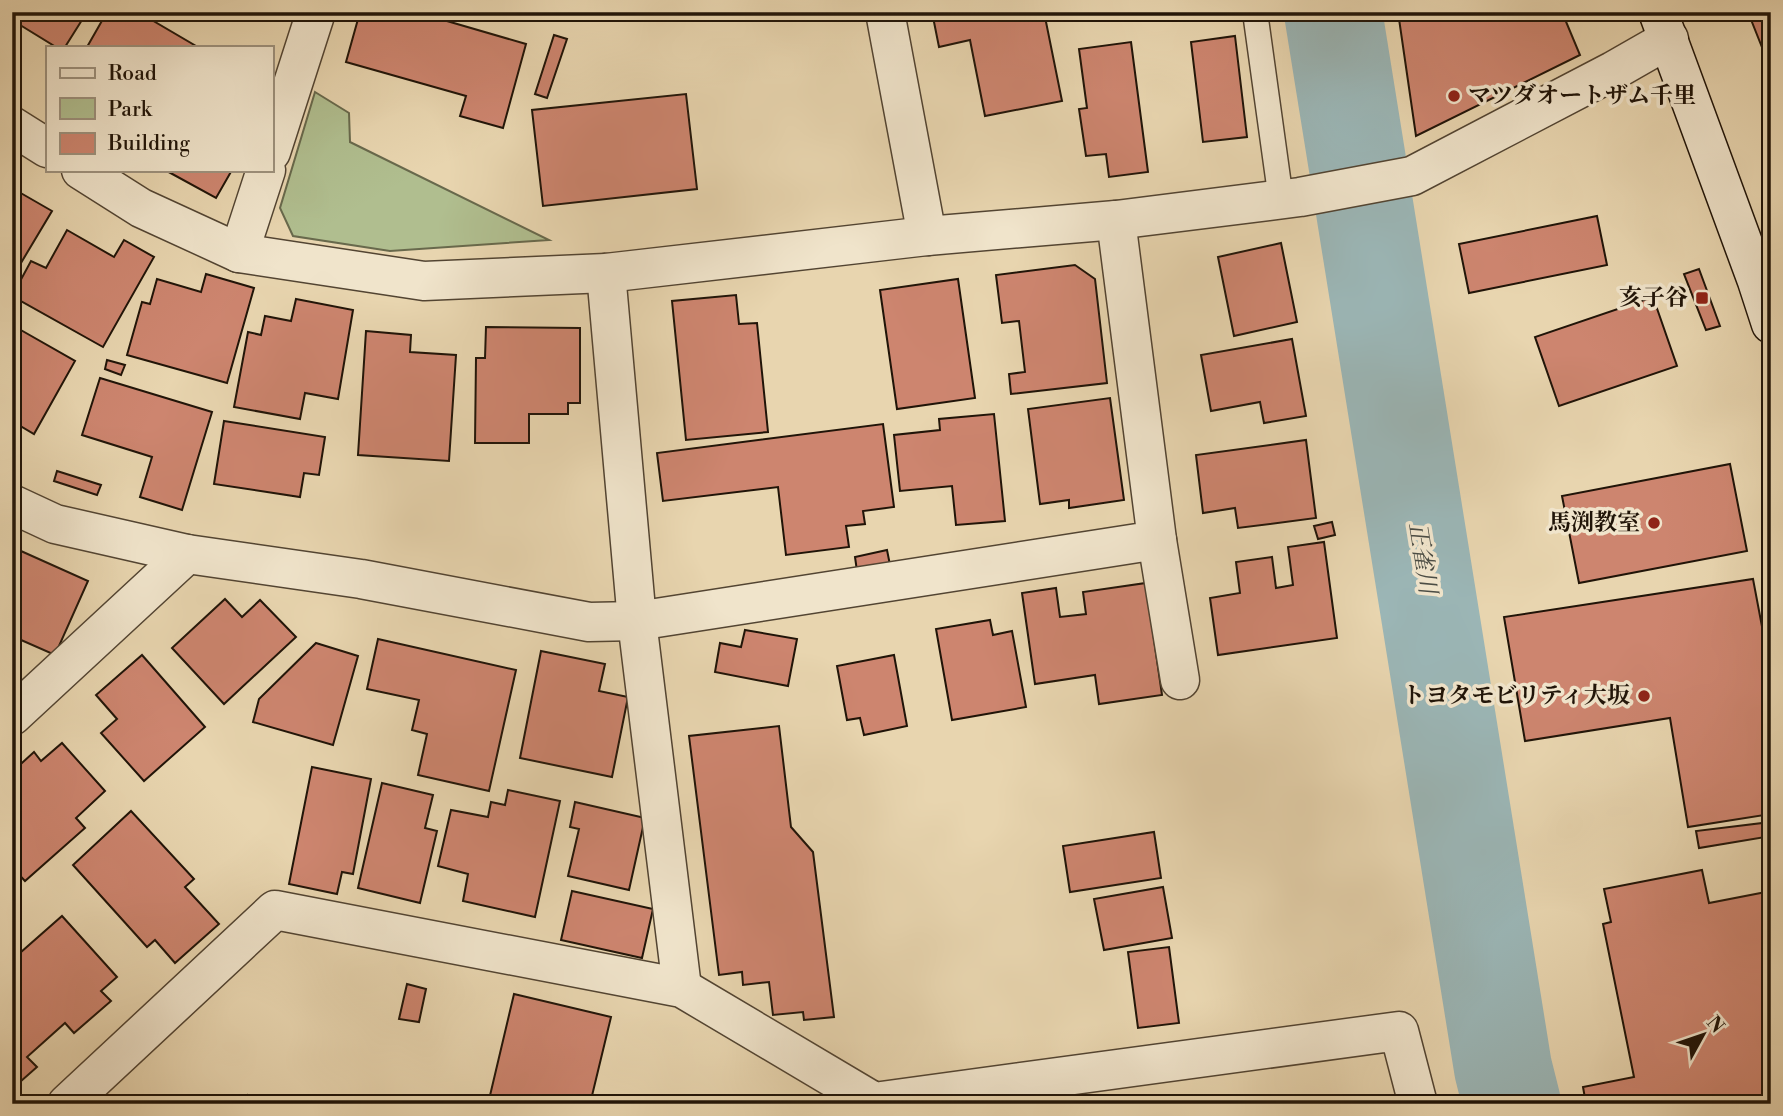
<svg xmlns="http://www.w3.org/2000/svg" width="1783" height="1116" font-family="'Libre Bodoni','Noto Serif JP',serif">
<style>
.green{fill:#b0be8f;stroke:#68694c;stroke-width:2}
.lines{fill:none;stroke-linecap:round;stroke-linejoin:round}
.river{stroke:#9bb6b6;stroke-width:98}
.building{fill:#cd856f;stroke:#201408;stroke-width:2}
.service-casing{stroke:#524432;stroke-width:27}
.minor-casing{stroke:#524432;stroke-width:41}
.secondary-casing{stroke:#201408;stroke-width:41}
.service{stroke:#f0e4cb;stroke-width:24}
.minor{stroke:#f0e4cb;stroke-width:38}
.secondary{stroke:#f0e4cb;stroke-width:38}
.poi-dot{fill:#8f2418;stroke:#f0e4cb;stroke-width:2.5}
.labels{text-anchor:middle;dominant-baseline:central;stroke-width:7;stroke-linejoin:round;paint-order:stroke}
.poi-label{font-size:23px;font-weight:bold;fill:#201408;stroke:#f0e4cb;text-anchor:end}
.water-label{font-size:24px;font-style:italic;fill:#4b4d45;stroke:#f0e4cb}
</style>
<rect width="100%" height="100%" fill="#e8d5af"/>
<filter id="stains"><feTurbulence type="fractalNoise" baseFrequency=".00286" numOctaves="4"/><feColorMatrix values="0 0 0 0 .2 0 0 0 0 .09 0 0 0 0 .02 0 0 0 .5 -.17"/></filter>
<radialGradient id="worn" r=".72"><stop offset=".6" stop-color="#630" stop-opacity="0"/><stop offset="1" stop-color="#630" stop-opacity=".3"/></radialGradient>
<!-- green -->
<path class="green" d="M315,92L349,113L350,142L549,240L390,251L293,236L280,208Z"/>
<g class="lines">
<!-- river -->
<path class="river" d="M1333,12L1503,1068L1512,1104"/>
</g>
<!-- building -->
<g class="building">
<path d="M12,12H87L65,47H56L12,20Z"/>
<path d="M107,12H138L196,46L87,47Z"/>
<path d="M221,12H263L257,19Z"/>
<path d="M360,12H416L526,44L503,128L460,116L466,96L346,62Z"/>
<path d="M932,12H1044L1062,101L985,116L970,40L939,47Z"/>
<path d="M1398,12H1562L1580,55L1416,136Z"/>
<path d="M1748,12H1771V70Z"/>
<path d="M554,35L567,39L547,98L535,94Z"/>
<path d="M1235,36L1247,137L1203,142L1191,42Z"/>
<path d="M1131,42L1148,172L1109,177L1106,154L1086,156L1079,109L1087,108L1079,49Z"/>
<path d="M686,94L697,189L543,206L532,110Z"/>
<path d="M165,170H232L216,198Z"/>
<path d="M12,188L52,211L12,278Z"/>
<path d="M1597,216L1607,265L1469,293L1459,244Z"/>
<path d="M67,230L114,257L124,240L154,257L103,347L12,296L31,261L46,268Z"/>
<path d="M1281,243L1297,322L1234,336L1218,257Z"/>
<path d="M1075,265L1095,279L1107,383L1011,394L1009,374L1025,372L1019,321L1002,323L996,275Z"/>
<path d="M1699,269L1720,326L1706,330L1684,274Z"/>
<path d="M206,274L254,288L227,383L127,355L142,302L150,304L157,279L201,292Z"/>
<path d="M958,279L975,398L897,409L880,290Z"/>
<path d="M736,295L739,324L757,323L768,432L686,440L672,301Z"/>
<path d="M1653,297L1677,366L1559,406L1535,337Z"/>
<path d="M296,299L353,310L338,399L305,393L300,419L234,407L248,332L261,335L265,316L291,321Z"/>
<path d="M12,325L75,361L34,434L12,421Z"/>
<path d="M486,327L580,328V403H568V414H529V443H475L476,358H485Z"/>
<path d="M366,331L411,335L410,352L456,355L449,461L358,455Z"/>
<path d="M1292,339L1306,416L1264,423L1260,402L1211,411L1201,355Z"/>
<path d="M107,360L125,365L121,375L105,369Z"/>
<path d="M100,378L212,412L182,510L140,497L152,457L82,435Z"/>
<path d="M1110,398L1124,500L1069,508V500L1040,504L1028,409Z"/>
<path d="M994,414L1005,521L956,525L952,486L900,491L894,435L940,430L939,419Z"/>
<path d="M224,421L325,437L319,475L304,473L300,497L214,484Z"/>
<path d="M883,424L894,507L863,511L865,524L846,526L849,547L786,555L778,487L663,501L657,453Z"/>
<path d="M1306,440L1316,518L1238,528L1235,508L1203,513L1196,455Z"/>
<path d="M1730,464L1747,551L1579,583L1562,496Z"/>
<path d="M57,471L101,485L97,495L54,481Z"/>
<path d="M1332,522L1335,535L1318,539L1314,526Z"/>
<path d="M1324,542L1337,638L1218,655L1210,598L1240,593L1236,562L1272,557L1276,588L1293,585L1288,547Z"/>
<path d="M12,547L88,581L55,655L12,636Z"/>
<path d="M887,550L890,565L857,571L855,557Z"/>
<path d="M1753,579L1771,674V814L1688,827L1670,718L1525,741L1504,617Z"/>
<path d="M1146,583L1162,695L1099,704L1095,675L1035,684L1022,593L1056,588L1060,617L1086,614L1083,592Z"/>
<path d="M225,599L242,617L260,600L296,637L224,704L172,648Z"/>
<path d="M990,620L993,635L1012,631L1026,707L952,720L936,629Z"/>
<path d="M745,630L797,639L788,686L715,672L720,643L741,647Z"/>
<path d="M378,639L516,670L489,791L418,775L427,734L412,730L419,700L367,689Z"/>
<path d="M316,643L358,656L333,745L253,722L259,699Z"/>
<path d="M541,651L605,664L599,691L628,697L612,777L520,758Z"/>
<path d="M142,655L205,727L144,781L101,733L117,719L96,695Z"/>
<path d="M894,655L907,726L864,735L860,718L847,720L837,666Z"/>
<path d="M779,726L791,827L813,852L834,1017L804,1020L803,1012L773,1015L769,982L743,985L742,972L719,975L689,736Z"/>
<path d="M62,743L105,791L76,818L85,828L25,881L12,867V772L34,752L41,761Z"/>
<path d="M312,767L371,779L353,874L342,872L337,894L289,884Z"/>
<path d="M382,783L433,795L425,828L437,831L420,903L358,888Z"/>
<path d="M508,790L560,801L535,917L463,901L468,874L438,866L451,810L488,817L491,802L505,805Z"/>
<path d="M575,802L645,818L629,890L568,876L579,829L570,827Z"/>
<path d="M131,811L194,879L185,887L219,924L175,963L155,940L147,947L73,865Z"/>
<path d="M1771,822V842L1765,837L1699,848L1696,831Z"/>
<path d="M1154,832L1161,878L1070,892L1063,846Z"/>
<path d="M1702,870L1709,903L1771,891V1104H1586L1583,1087L1634,1077L1603,924L1611,922L1604,889Z"/>
<path d="M1163,887L1172,938L1104,950L1094,899Z"/>
<path d="M572,891L653,909L642,958L561,940Z"/>
<path d="M62,916L117,977L101,991L111,1001L74,1033L65,1023L27,1057L37,1067L12,1089V960Z"/>
<path d="M1169,947L1179,1023L1138,1028L1128,952Z"/>
<path d="M407,984L426,989L419,1022L399,1019Z"/>
<path d="M514,994L611,1017L590,1104H488Z"/>
<path d="M248,1095L294,1104H247Z"/>
</g>
<g class="lines">
<defs>
<path id="service" d="M1255,12L1281,200"/>
<g id="minor">
<path d="M885,12L927,236"/>
<path d="M12,126L47,148"/>
<path d="M271,152L316,12"/>
<path d="M81,170L141,208L239,253L424,281L606,273L927,236L1116,220L1300,197L1412,176L1613,71L1669,39"/>
<path d="M239,253L266,170"/>
<path d="M606,273L637,621L682,988"/>
<path d="M12,504L55,524L187,554L361,579L589,622L637,621L1157,540L1116,220"/>
<path d="M1157,540L1180,680"/>
<path d="M12,716L187,554"/>
<path d="M67,1104L275,910L682,988L874,1102L1399,1031L1418,1104"/>
</g>
<path id="secondary" d="M1658,12L1757,281L1771,324"/>
</defs>
<!-- service casing -->
<use href="#service" class="service-casing"/>
<!-- minor casing -->
<use href="#minor" class="minor-casing"/>
<!-- secondary casing -->
<use href="#secondary" class="secondary-casing"/>
<!-- service -->
<use href="#service" class="service"/>
<!-- minor -->
<use href="#minor" class="minor"/>
<!-- secondary -->
<use href="#secondary" class="secondary"/>
</g>
<!-- markers -->
<g class="poi-dot">
<circle cx="1454" cy="96" r="7"/>
<rect x="1695" y="291" width="14" height="14" rx="3.5"/>
<circle cx="1654" cy="523" r="7"/>
<circle cx="1644" cy="696" r="7"/>
</g>
<g class="labels">
<!-- poi labels -->
<g class="poi-label">
<text x="1468" y="96" text-anchor="start">マツダオートザム千里</text>
<text x="1688" y="298">亥子谷</text>
<text x="1640" y="523">馬渕教室</text>
<text x="1630" y="696">トヨタモビリティ大坂</text>
</g>
<!-- water labels -->
<g class="water-label">
<text transform="translate(1422 558) rotate(81)">正雀川</text>
</g>
</g>
<!-- margin -->
<rect width="1783" height="1116" fill="none" stroke="#e8d5af" stroke-width="42"/>
<rect x="14" y="14" width="1755" height="1088" fill="none" stroke="#201408" stroke-width="3.5"/>
<rect x="21" y="21" width="1741" height="1074" fill="none" stroke="#201408" stroke-width="2"/>
<!-- legend -->
<rect x="46" y="46" width="228" height="126" fill="#f0e4cb" stroke="#9d917d" stroke-width="2"/>
<rect x="60" y="68" width="35" height="10" fill="#f0e4cb" stroke="#9d917d" stroke-width="2"/>
<text x="108" y="80" font-size="21" fill="#201408">Road</text>
<rect x="60" y="98" width="35" height="21" fill="#b0be8f" stroke="#9d917d" stroke-width="2"/>
<text x="108" y="116" font-size="21" fill="#201408">Park</text>
<rect x="60" y="133" width="35" height="21" fill="#cd856f" stroke="#9d917d" stroke-width="2"/>
<text x="108" y="150" font-size="21" fill="#201408">Building</text>
<!-- north arrow -->
<g transform="translate(1703 1035) rotate(50)" stroke="#f0e4cb" stroke-width="5" paint-order="stroke">
<path d="M0-5L12 26L0 18L-12 26Z" fill="#201408"/>
<text y="-10" font-size="19" font-weight="bold" text-anchor="middle" fill="#201408">N</text>
</g>
<rect width="100%" height="100%" filter="url(#stains)"/>
<rect width="100%" height="100%" fill="url(#worn)"/>
</svg>
